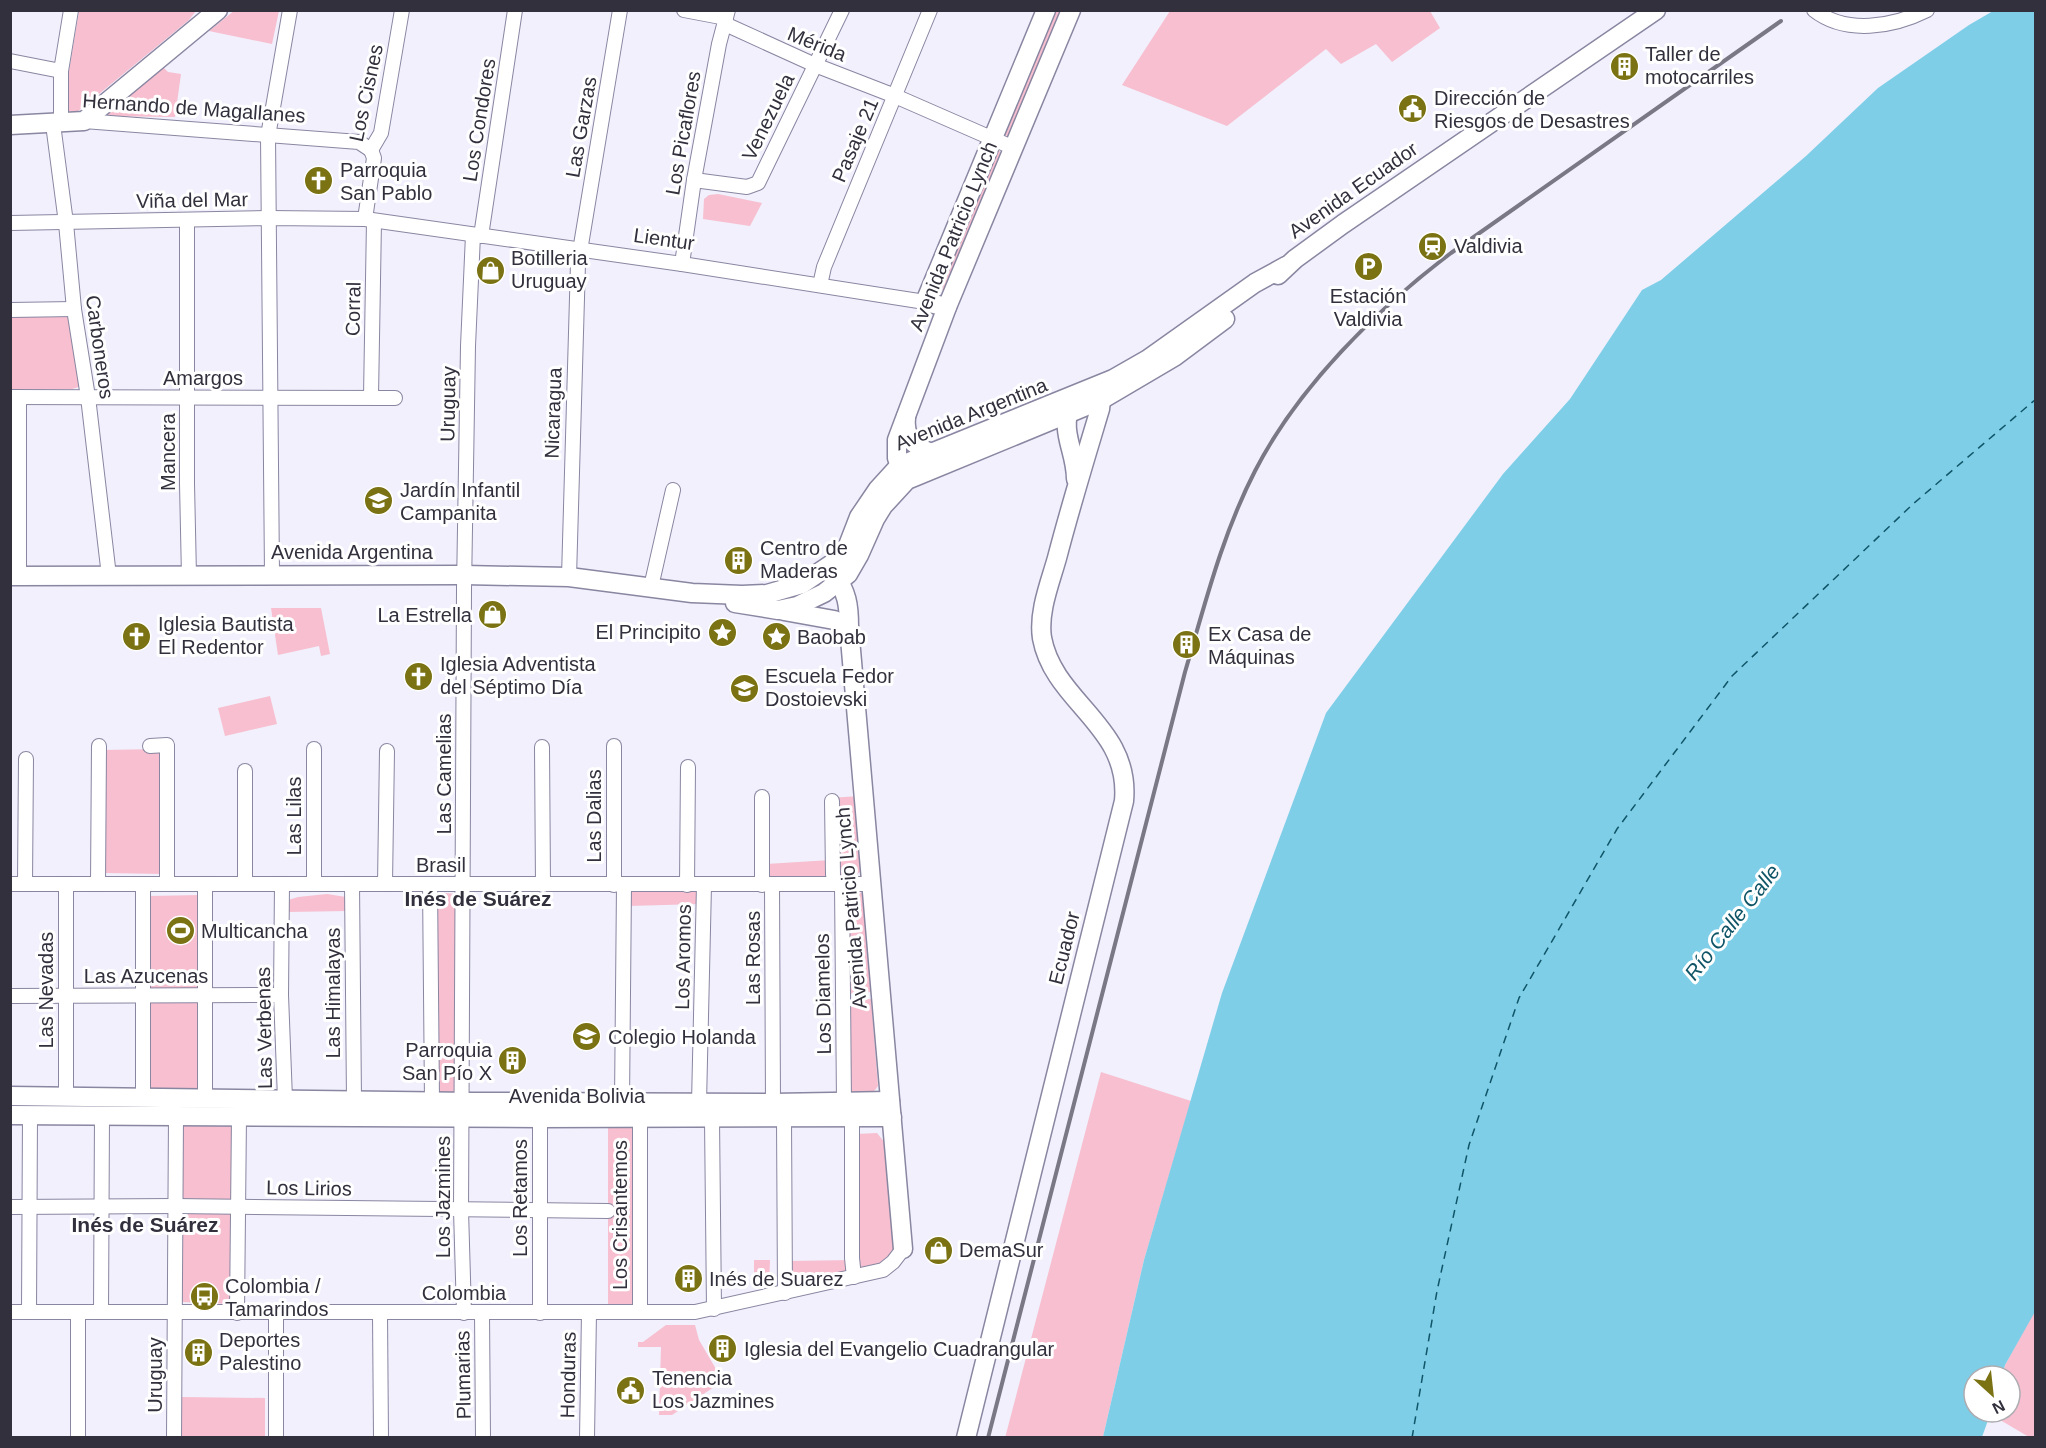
<svg xmlns="http://www.w3.org/2000/svg" width="2046" height="1448" font-family="Helvetica,sans-serif">
<style>
.green{fill:#f7bfcf}
.water{fill:#7ecee8}
.lines{fill:none;stroke-linecap:round;stroke-linejoin:round}
.ferry{stroke:#105567;stroke-width:1.5;stroke-dasharray:8 6;stroke-linecap:butt}
.street-casing{stroke:#8986a1;stroke-width:16}
.secondary-casing{stroke:#8986a1;stroke-width:21}
.street{stroke:#fff;stroke-width:14}
.secondary{stroke:#fff;stroke-width:18}
.rail{stroke:#7a7884;stroke-width:4}
.labels{text-anchor:middle;dominant-baseline:central;stroke-width:6;stroke-linejoin:round;paint-order:stroke}
.street-label{font-size:20px;fill:#32303c;stroke:#fff}
.poi-label{font-size:20px;fill:#32303c;stroke:#fff;text-anchor:start}
.neighbourhood-label{font-size:21px;font-weight:bold;fill:#32303c;stroke:#fff}
.water-label{font-size:21px;font-style:italic;fill:#105567;stroke:#fff}
</style>
<rect width="100%" height="100%" fill="#f1f0fc"/>
<!-- green -->
<g class="green">
<path d="M235,10L279,11L272,44L209,31Z"/>
<path d="M79,11H196L189,20L77,112L66,111L69,71Z"/>
<path d="M1053,11H1063L1012,135L1008,136L1004,135L1003,131Z"/>
<path d="M1170,11H1430L1440,28L1392,62L1376,44L1341,64L1326,49L1227,126L1122,85Z"/>
<path d="M160,64L168,72L181,74L175,117L100,116Z"/>
<path d="M998,150L1003,154L946,290H942L939,288L994,153Z"/>
<path d="M718,194L762,203L750,226L703,219L704,199L709,195Z"/>
<path d="M11,316L72,317L82,386L72,389H11Z"/>
<path d="M271,608H321L330,654L321,656L319,646L278,655Z"/>
<path d="M270,696L277,724L225,736L218,708Z"/>
<path d="M162,749V874L105,873L102,750Z"/>
<path d="M859,796L864,869L853,877H765L766,864L831,860L830,798Z"/>
<path d="M701,891L700,904L628,906L629,892Z"/>
<path d="M436,892L456,894L457,1090L452,1093H437Z"/>
<path d="M844,892L865,893L872,991L870,992L844,994Z"/>
<path d="M327,894L346,897L347,911L288,912V900L298,897Z"/>
<path d="M201,895L199,1095H147L149,896Z"/>
<path d="M871,999L878,1086L872,1094L846,1095V1001Z"/>
<path d="M1101,1072L1191,1101L1144,1260L1103,1437L1005,1438Z"/>
<path d="M180,1120H234L231,1304L181,1302Z"/>
<path d="M608,1128H636L633,1305H608Z"/>
<path d="M877,1133L885,1143L894,1250L874,1269L788,1287V1261L854,1260L856,1134Z"/>
<path d="M754,1260H770L769,1288H754Z"/>
<path d="M2035,1310V1437H2029L1990,1414L1991,1412H2010V1376H2002L2005,1365Z"/>
<path d="M666,1325H695L699,1340L723,1381L672,1415H659L661,1347H638V1342H643Z"/>
<path d="M182,1397L265,1398V1437H182Z"/>
</g>
<!-- water -->
<path class="water" d="M1993,11H2036V1310L2005,1365L2002,1376H1974V1412H1991L1982,1437H1103L1144,1260L1222,993L1326,713L1503,474L1570,399L1642,290L1661,280L1806,156L1878,88L1969,25Z"/>
<g class="lines">
<!-- ferry -->
<path class="ferry" d="M1412,1438L1437,1291L1469,1145L1519,998L1617,829L1732,676L1913,504L2036,399"/>
<defs>
<g id="street">
<path d="M684,10L726,18"/>
<path d="M1814,10C1846,35 1893,27 1927,10"/>
<path d="M725,24L815,65L895,96L1014,148"/>
<path d="M10,61L61,71L71,10"/>
<path d="M84,121L359,142L371,150"/>
<path d="M61,123V71"/>
<path d="M53,124L66,223L74,309L88,397L109,576"/>
<path d="M371,150L381,133L402,10"/>
<path d="M694,180L747,187L758,183L842,10"/>
<path d="M365,219L374,158L371,150"/>
<path d="M187,220V484L189,576"/>
<path d="M10,223L269,218L365,219L682,264L925,302"/>
<path d="M481,236L515,10"/>
<path d="M682,264L694,180L719,44L728,10"/>
<path d="M820,285L824,267L930,10"/>
<path d="M10,310L74,309"/>
<path d="M10,397L395,398"/>
<path d="M371,397L374,221"/>
<path d="M272,574L268,136L290,10"/>
<path d="M19,576V397"/>
<path d="M569,577L578,263L620,10"/>
<path d="M651,587L673,490"/>
<path d="M150,746L167,745V884"/>
<path d="M542,747L543,885"/>
<path d="M245,771V884"/>
<path d="M832,801L833,875"/>
<path d="M10,884H871"/>
<path d="M25,884L26,759"/>
<path d="M66,884V1097"/>
<path d="M98,884L99,746"/>
<path d="M143,884V1098"/>
<path d="M282,884L281,995L285,1099"/>
<path d="M314,884V749"/>
<path d="M352,884L354,1101"/>
<path d="M385,884L387,751"/>
<path d="M430,884L432,1101"/>
<path d="M614,885V746"/>
<path d="M687,885L688,767"/>
<path d="M762,885V797"/>
<path d="M772,885L773,1103"/>
<path d="M842,885L844,1102"/>
<path d="M10,996L281,995"/>
<path d="M205,1098V884"/>
<path d="M622,1102L624,885"/>
<path d="M699,1103L704,885"/>
<path d="M852,1117V1258L854,1277"/>
<path d="M540,1118V1313"/>
<path d="M712,1119L714,1309"/>
<path d="M784,1119L785,1293"/>
<path d="M10,1207L175,1206L608,1211"/>
<path d="M10,1312H695L883,1270L893,1262L903,1249"/>
<path d="M29,1312L30,1115"/>
<path d="M78,1312V1438"/>
<path d="M101,1312L102,1115"/>
<path d="M640,1312V1118"/>
<path d="M237,1313L239,1116"/>
<path d="M276,1313V1438"/>
<path d="M464,1313L461,1210L464,589L468,346L473,235"/>
<path d="M482,1313L483,1438"/>
<path d="M380,1314L381,1438"/>
<path d="M174,1438L176,1116"/>
<path d="M587,1438L589,1312"/>
</g>
<g id="secondary">
<path d="M10,125L84,121L218,10"/>
<path d="M1278,275L1295,259L1343,224L1656,10"/>
<path d="M947,307L925,302L1046,10"/>
<path d="M1071,403C1059,433 1076,450 1076,479"/>
<path d="M906,417C904,437 913,446 931,453"/>
<path d="M905,477L897,458V440L947,307L1071,10"/>
<path d="M834,573C847,593 849,604 849,627L903,1249"/>
<path d="M10,576L464,575L569,577L692,593L742,595L767,594L802,584L836,561L847,548L859,517L878,489L899,466L1113,379L1148,359L1255,283L1286,266"/>
<path d="M735,603L778,610L797,606L824,593L848,574L859,555L875,519L883,506L907,480L1101,400L1174,357L1225,319"/>
<path d="M784,611L834,620L849,627"/>
<path d="M10,1096L473,1102L773,1103L890,1101"/>
<path d="M10,1115L540,1118L892,1117"/>
<path d="M966,1438L1124,801C1131,726 1054,703 1042,638C1038,612 1050,583 1057,558C1070,508 1085,459 1100,409L1101,400L1097,392"/>
</g>
</defs>
<!-- street casing -->
<use href="#street" class="street-casing"/>
<!-- secondary casing -->
<use href="#secondary" class="secondary-casing"/>
<!-- street -->
<use href="#street" class="street"/>
<!-- secondary -->
<use href="#secondary" class="secondary"/>
<!-- rail -->
<path class="rail" d="M988,1438L1185,672C1205,604 1222,535 1255,471C1298,387 1376,310 1451,253L1781,21"/>
</g>
<!-- icons -->
<defs>
<symbol id="building-disc" viewBox="-11 -11 22 22"><circle r="9.5" fill="#7a7213" stroke="#fff"/><path d="M-4-6H4V6H1V3H-1V6H-4ZM-2.5-4.3h1.7v1.8h-1.7ZM.8-4.3h1.7v1.8H.8ZM-2.5-1h1.7V.8h-1.7ZM.8-1h1.7V.8H.8Z" fill="#fff"/></symbol>
<symbol id="civic-disc" viewBox="-11 -11 22 22"><circle r="9.5" fill="#7a7213" stroke="#fff"/><path d="M-.6-6.5H3V-4.5H.6V-3L4-1V1h2V6H-6V1h2V-1L-.6-3ZM-1.2 2.5V6h2.4V2.5Z" fill="#fff"/></symbol>
<symbol id="church-disc" viewBox="-11 -11 22 22"><circle r="9.5" fill="#7a7213" stroke="#fff"/><path d="M-1.2-6h2.4v3.5h3.3v2.4h-3.3V6h-2.4V-.1h-3.3v-2.4h3.3Z" fill="#fff"/></symbol>
<symbol id="station-disc" viewBox="-11 -11 22 22"><circle r="9.5" fill="#7a7213" stroke="#fff"/><path d="M-3-6H3Q5-6 5-4V2Q5 4 3 4L4.5 6H3L1.5 4h-3L-3 6H-4.5L-3 4Q-5 4-5 2V-4Q-5-6-3-6ZM-3.5-4v3h7v-3ZM-3.5 1v1.5H-2V1ZM2 1v1.5H3.5V1Z" fill="#fff"/></symbol>
<symbol id="parking-disc" viewBox="-11 -11 22 22"><circle r="9.5" fill="#7a7213" stroke="#fff"/><path d="M-3.5-5.5H1a3.5 3.5 0 0 1 0 7H-1V5.5H-3.5ZM-1-3.4V-.6H.8a1.4 1.4 0 0 0 0-2.8Z" fill="#fff"/></symbol>
<symbol id="shop-disc" viewBox="-11 -11 22 22"><circle r="9.5" fill="#7a7213" stroke="#fff"/><path d="M-5-2.5h2.3a2.7 3.5 0 0 1 5.4 0H5L5.5 6h-11ZM-1.5-2.5h3a1.5 2.3 0 0 0-3 0Z" fill="#fff"/></symbol>
<symbol id="school-disc" viewBox="-11 -11 22 22"><circle r="9.5" fill="#7a7213" stroke="#fff"/><path d="M0-5L7-2L0 1L-7-2ZM-4 1L0 2.5L4 1V4Q0 6-4 4Z" fill="#fff"/></symbol>
<symbol id="sight-disc" viewBox="-11 -11 22 22"><circle r="9.5" fill="#7a7213" stroke="#fff"/><path d="M0-6L1.8-2.2L6-1.7L2.9 1.2L3.7 5.4L0 3.3L-3.7 5.4L-2.9 1.2L-6-1.7L-1.8-2.2Z" fill="#fff"/></symbol>
<symbol id="stadium-disc" viewBox="-11 -11 22 22"><circle r="9.5" fill="#7a7213" stroke="#fff"/><path d="M0-5a6.5 5 0 1 0 0 10a6.5 5 0 1 0 0-10ZM-3.5-1.8h7v3.6h-7Z" fill="#fff"/></symbol>
<symbol id="bus-disc" viewBox="-11 -11 22 22"><circle r="9.5" fill="#7a7213" stroke="#fff"/><path d="M-5-6H5V4H4V6H2V4H-2V6H-4V4H-5ZM-3.5-4V0h7V-4ZM-3.5 1.2v1.5H-2V1.2ZM2 1.2v1.5H3.5V1.2Z" fill="#fff"/></symbol>
</defs>
<g fill-rule="evenodd">
<use href="#building-disc" x="1608" y="50" width="33" height="33"/>
<use href="#civic-disc" x="1396" y="92" width="33" height="33"/>
<use href="#church-disc" x="302" y="164" width="33" height="33"/>
<use href="#station-disc" x="1416" y="230" width="33" height="33"/>
<use href="#parking-disc" x="1352" y="250" width="33" height="33"/>
<use href="#shop-disc" x="474" y="254" width="33" height="33"/>
<use href="#school-disc" x="362" y="484" width="33" height="33"/>
<use href="#building-disc" x="722" y="544" width="33" height="33"/>
<use href="#shop-disc" x="476" y="598" width="33" height="33"/>
<use href="#sight-disc" x="706" y="616" width="33" height="33"/>
<use href="#church-disc" x="120" y="620" width="33" height="33"/>
<use href="#sight-disc" x="760" y="620" width="33" height="33"/>
<use href="#building-disc" x="1170" y="628" width="33" height="33"/>
<use href="#church-disc" x="402" y="660" width="33" height="33"/>
<use href="#school-disc" x="728" y="672" width="33" height="33"/>
<use href="#stadium-disc" x="164" y="914" width="33" height="33"/>
<use href="#school-disc" x="570" y="1020" width="33" height="33"/>
<use href="#building-disc" x="496" y="1044" width="33" height="33"/>
<use href="#shop-disc" x="922" y="1234" width="33" height="33"/>
<use href="#building-disc" x="672" y="1262" width="33" height="33"/>
<use href="#bus-disc" x="188" y="1280" width="33" height="33"/>
<use href="#building-disc" x="706" y="1332" width="33" height="33"/>
<use href="#building-disc" x="182" y="1336" width="33" height="33"/>
<use href="#civic-disc" x="614" y="1374" width="33" height="33"/>
</g>
<g class="labels">
<!-- street labels -->
<g class="street-label">
<text transform="translate(817 44) rotate(22)">Mérida</text>
<text transform="translate(366 93) rotate(-78)">Los Cisnes</text>
<text transform="translate(194 108) rotate(4)">Hernando de Magallanes</text>
<text transform="translate(768 117) rotate(-64)">Venezuela</text>
<text transform="translate(479 120) rotate(-81)">Los Condores</text>
<text transform="translate(581 127) rotate(-80)">Las Garzas</text>
<text transform="translate(683 133) rotate(-80)">Los Picaflores</text>
<text transform="translate(855 140) rotate(-67)">Pasaje 21</text>
<text transform="translate(1353 190) rotate(-35)">Avenida Ecuador</text>
<text transform="translate(192 200) rotate(-1)">Viña del Mar</text>
<text transform="translate(953 236) rotate(-68)">Avenida Patricio Lynch</text>
<text transform="translate(664 239) rotate(8)">Lientur</text>
<text transform="translate(353 309) rotate(-89)">Corral</text>
<text transform="translate(100 347) rotate(82)">Carboneros</text>
<text x="203" y="378">Amargos</text>
<text transform="translate(448 404) rotate(-89)">Uruguay</text>
<text transform="translate(553 413) rotate(-88)">Nicaragua</text>
<text transform="translate(971 414) rotate(-22)">Avenida Argentina</text>
<text transform="translate(168 452) rotate(-90)">Mancera</text>
<text x="352" y="552">Avenida Argentina</text>
<text transform="translate(444 774) rotate(-90)">Las Camelias</text>
<text transform="translate(294 816) rotate(-90)">Las Lilas</text>
<text transform="translate(594 816) rotate(-90)">Las Dalias</text>
<text x="441" y="865">Brasil</text>
<text transform="translate(851 908) rotate(-95)">Avenida Patricio Lynch</text>
<text transform="translate(1064 948) rotate(-76)">Ecuador</text>
<text transform="translate(683 957) rotate(-89)">Los Aromos</text>
<text transform="translate(753 958) rotate(-90)">Las Rosas</text>
<text x="146" y="976">Las Azucenas</text>
<text transform="translate(46 990) rotate(-90)">Las Nevadas</text>
<text transform="translate(333 993) rotate(-90)">Las Himalayas</text>
<text transform="translate(823 994) rotate(-91)">Los Diamelos</text>
<text transform="translate(264 1028) rotate(-91)">Las Verbenas</text>
<text x="577" y="1096">Avenida Bolivia</text>
<text transform="translate(309 1188) rotate(1)">Los Lirios</text>
<text transform="translate(443 1197) rotate(-90)">Los Jazmines</text>
<text transform="translate(520 1198) rotate(-90)">Los Retamos</text>
<text transform="translate(620 1215) rotate(-90)">Los Crisantemos</text>
<text x="464" y="1293">Colombia</text>
<text transform="translate(155 1375) rotate(-90)">Uruguay</text>
<text transform="translate(463 1375) rotate(-91)">Plumarias</text>
<text transform="translate(568 1375) rotate(-89)">Honduras</text>
</g>
<!-- poi labels -->
<g class="poi-label">
<text x="1645" y="54">Taller de<tspan x="1645" dy="23">motocarriles</tspan></text>
<text x="1434" y="98">Dirección de<tspan x="1434" dy="23">Riesgos de Desastres</tspan></text>
<text x="340" y="170">Parroquia<tspan x="340" dy="23">San Pablo</tspan></text>
<text x="1454" y="246">Valdivia</text>
<text x="511" y="258">Botilleria<tspan x="511" dy="23">Uruguay</tspan></text>
<text x="1368" y="296" text-anchor="middle">Estación<tspan x="1368" dy="23">Valdivia</tspan></text>
<text x="400" y="490">Jardín Infantil<tspan x="400" dy="23">Campanita</tspan></text>
<text x="760" y="548">Centro de<tspan x="760" dy="23">Maderas</tspan></text>
<text x="472" y="615" text-anchor="end">La Estrella</text>
<text x="158" y="624">Iglesia Bautista<tspan x="158" dy="23">El Redentor</tspan></text>
<text x="701" y="632" text-anchor="end">El Principito</text>
<text x="1208" y="634">Ex Casa de<tspan x="1208" dy="23">Máquinas</tspan></text>
<text x="797" y="637">Baobab</text>
<text x="440" y="664">Iglesia Adventista<tspan x="440" dy="23">del Séptimo Día</tspan></text>
<text x="765" y="676">Escuela Fedor<tspan x="765" dy="23">Dostoievski</tspan></text>
<text x="201" y="931">Multicancha</text>
<text x="608" y="1037">Colegio Holanda</text>
<text x="492" y="1050" text-anchor="end">Parroquia<tspan x="492" dy="23">San Pío X</tspan></text>
<text x="959" y="1250">DemaSur</text>
<text x="709" y="1279">Inés de Suarez</text>
<text x="225" y="1286">Colombia /<tspan x="225" dy="23">Tamarindos</tspan></text>
<text x="219" y="1340">Deportes<tspan x="219" dy="23">Palestino</tspan></text>
<text x="744" y="1349">Iglesia del Evangelio Cuadrangular</text>
<text x="652" y="1378">Tenencia<tspan x="652" dy="23">Los Jazmines</tspan></text>
</g>
<!-- neighbourhood labels -->
<g class="neighbourhood-label">
<text x="478" y="898">Inés de Suárez</text>
<text x="145" y="1224">Inés de Suárez</text>
</g>
<!-- water labels -->
<g class="water-label">
<text transform="translate(1732 922) rotate(-52)">Río Calle Calle</text>
</g>
</g>
<!-- border -->
<rect width="2046" height="1448" fill="none" stroke="#32303c" stroke-width="24"/>
<!-- north arrow -->
<g transform="translate(1992 1394) rotate(153)"><circle r="28" fill="#ffffff" stroke="#adacb1" stroke-width="1.5"/>
<path d="M0-4.5L10 22L0 15L-10 22Z" fill="#7a7213"/>
<text y="-9" font-size="16" font-weight="bold" text-anchor="middle" fill="#32303c">N</text>
</g>
</svg>
